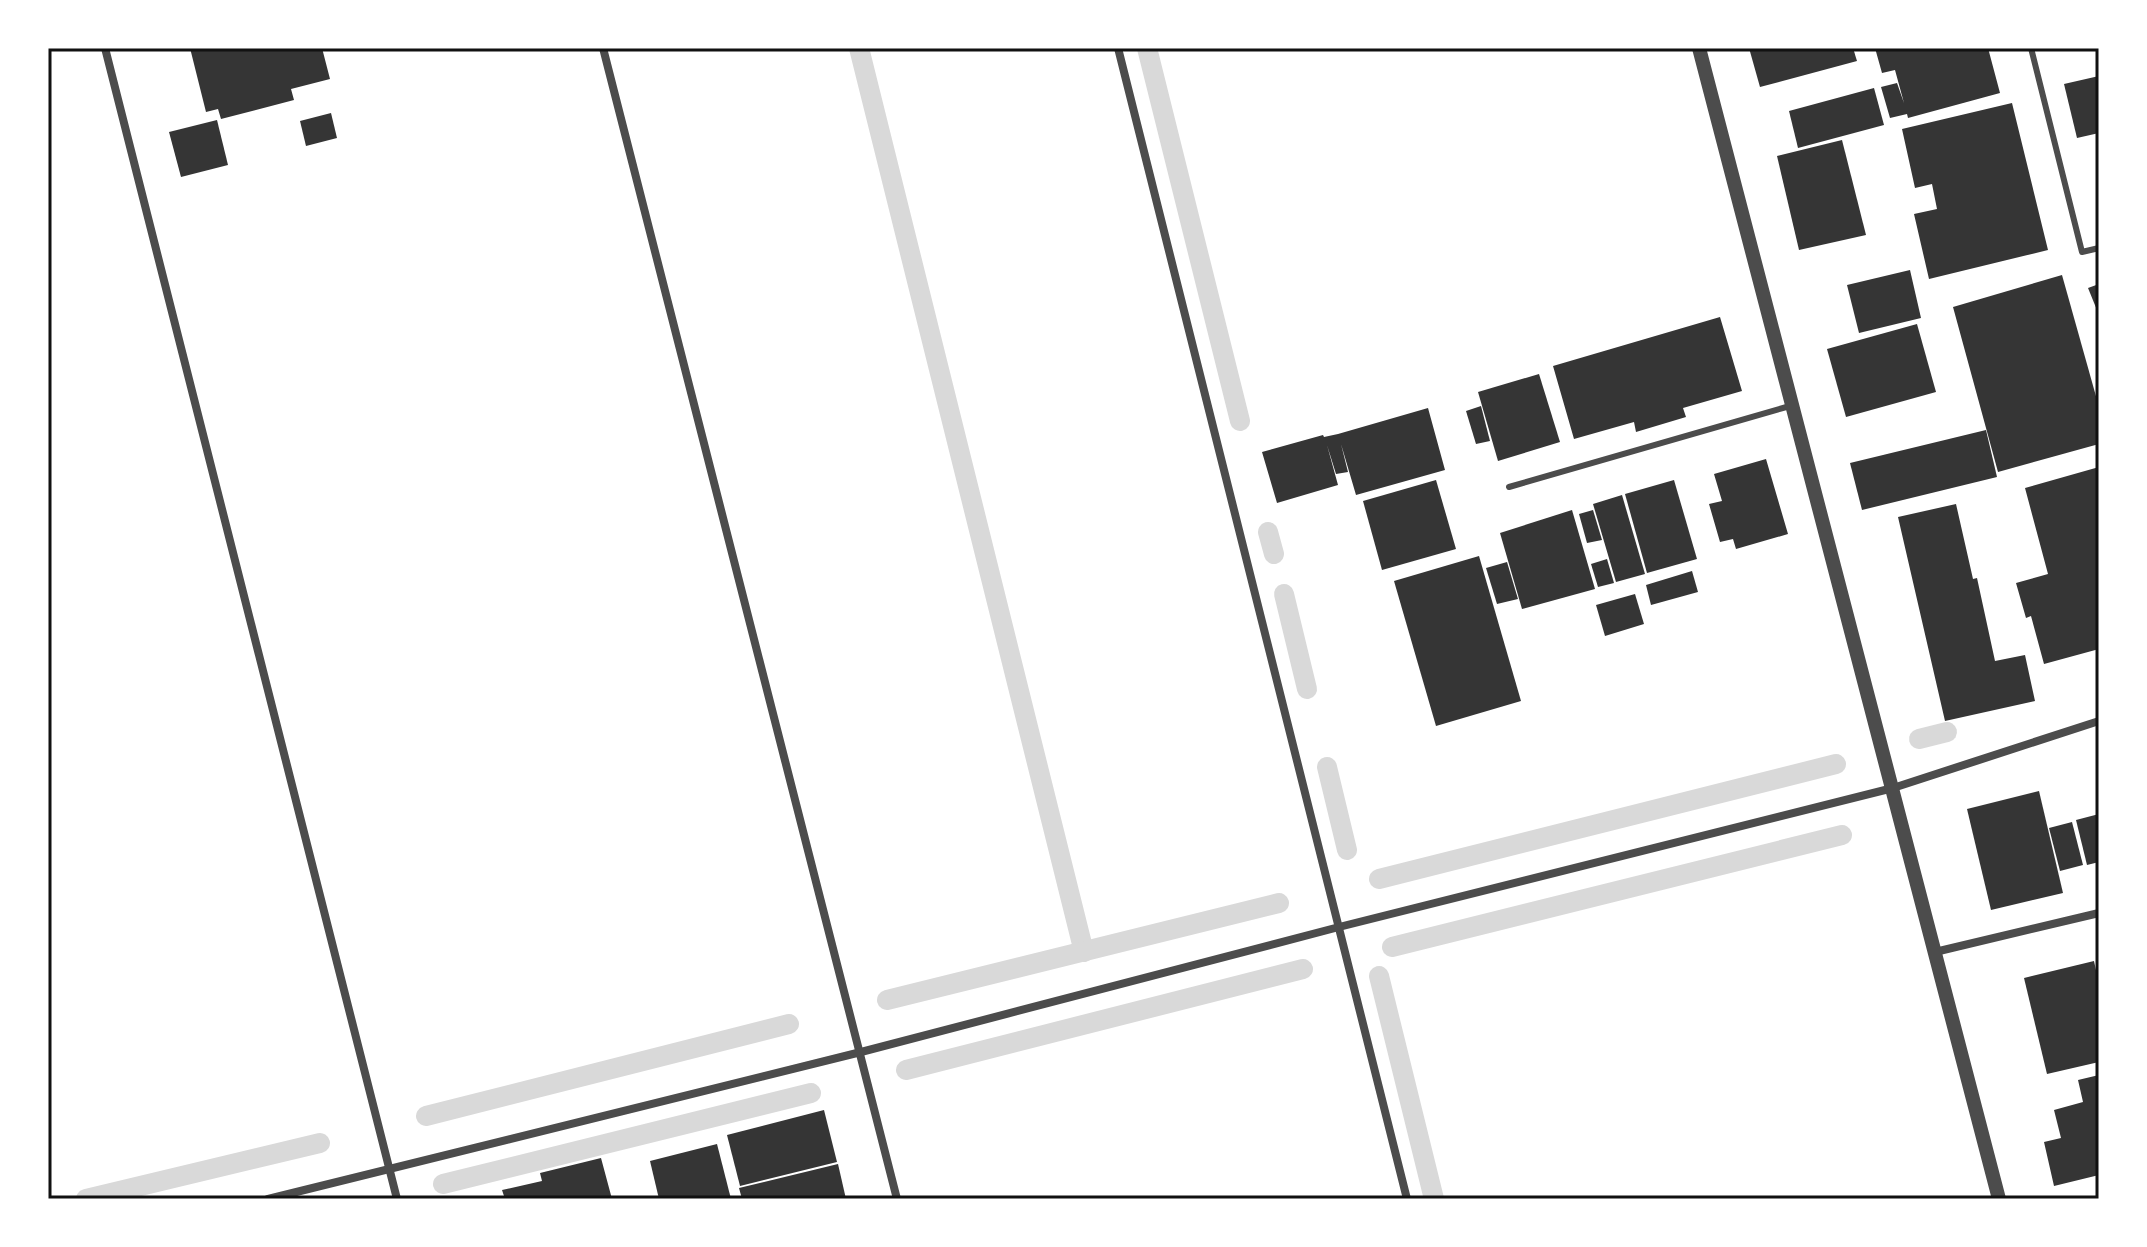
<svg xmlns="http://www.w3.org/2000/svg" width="2147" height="1247" font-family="Figtree,sans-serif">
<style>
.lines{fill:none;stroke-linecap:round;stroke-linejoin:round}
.stream{stroke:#d9d9d9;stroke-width:20}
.building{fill:#353535}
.service{stroke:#4c4c4c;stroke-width:6}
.minor{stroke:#4c4c4c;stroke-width:8}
.tertiary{stroke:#4c4c4c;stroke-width:14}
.neatline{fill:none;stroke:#111;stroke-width:3}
</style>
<rect width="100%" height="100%" fill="#fff"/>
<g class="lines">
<!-- stream -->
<g class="stream">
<path d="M859,48L1084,952"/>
<path d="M1147,48L1240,421"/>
<path d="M1268,532L1274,554"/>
<path d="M1284,594L1307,689"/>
<path d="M1919,739L1947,732"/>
<path d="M1327,767L1347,850"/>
<path d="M1379,879L1836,764"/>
<path d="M1392,947L1842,835"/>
<path d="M1379,976L1434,1199"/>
<path d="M887,1000L1279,903"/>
<path d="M906,1070L1303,969"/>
<path d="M426,1116L789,1024"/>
<path d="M443,1184L811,1093"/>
<path d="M86,1199L320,1143"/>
</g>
</g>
<!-- building -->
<g class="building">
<path d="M190,48H322L330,79L291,89L294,100L221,119L218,109L206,112Z"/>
<path d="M1749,48H1853L1857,61L1760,87Z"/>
<path d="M1875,48H1988L2000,93L1908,118L1907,114L1890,118L1881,87L1897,83L1904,103L1895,70L1882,73Z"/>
<path d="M2099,76V133L2077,138L2064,84Z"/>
<path d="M1874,88L1884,125L1798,148L1789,111Z"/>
<path d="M2012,103L2048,250L1929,279L1914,214L1937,209L1932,184L1915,188L1902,129Z"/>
<path d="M331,113L337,138L306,146L300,121Z"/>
<path d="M217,120L228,165L181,177L169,132Z"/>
<path d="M1842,140L1866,235L1799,250L1777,156Z"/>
<path d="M1910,270L1921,318L1859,333L1847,285Z"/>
<path d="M2062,275L2099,407V444L1998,472L1953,307Z"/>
<path d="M2099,284V315L2088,288Z"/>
<path d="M1720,317L1742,391L1683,408L1686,417L1636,432L1634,422L1574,439L1553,366Z"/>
<path d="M1917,324L1936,392L1846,417L1827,349Z"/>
<path d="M1539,374L1560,442L1498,461L1478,392Z"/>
<path d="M1481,406L1490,441L1476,444L1466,411Z"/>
<path d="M1428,408L1445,470L1356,495L1341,444L1348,472L1336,474L1327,445L1338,485L1277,503L1262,452L1323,435L1324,437L1338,434Z"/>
<path d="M1986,430L1997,477L1862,510L1850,463Z"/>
<path d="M1766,459L1788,534L1736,549L1733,539L1720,542L1709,504L1722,501L1714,474Z"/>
<path d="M2099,467V649L2044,664L2031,616L2026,618L2016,583L2048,574L2025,488Z"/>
<path d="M1436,480L1456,549L1382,570L1363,501Z"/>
<path d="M1674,480L1697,559L1647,573L1625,494Z"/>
<path d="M1622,495L1645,574L1616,582L1593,504Z"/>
<path d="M1956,504L1973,579L1977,578L1995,661L2025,655L2035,701L1945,721L1898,517Z"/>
<path d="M1572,510L1595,589L1522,609L1500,533Z"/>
<path d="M1593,510L1602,540L1587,543L1579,514Z"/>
<path d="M1479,556L1521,701L1436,726L1394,581Z"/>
<path d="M1607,559L1614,583L1598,587L1591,564Z"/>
<path d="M1507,562L1518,599L1497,604L1486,568Z"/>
<path d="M1692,571L1698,592L1651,605L1646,585Z"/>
<path d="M1635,594L1644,624L1605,636L1596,605Z"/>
<path d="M2039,791L2063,893L1991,910L1967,809Z"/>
<path d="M2099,814V862L2087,865L2076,820Z"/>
<path d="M2072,822L2083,865L2060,871L2049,828Z"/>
<path d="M2094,961L2099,984V1062L2047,1074L2024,978Z"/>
<path d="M2099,1075V1175L2054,1186L2044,1142L2061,1138L2054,1110L2083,1102L2078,1080Z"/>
<path d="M824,1110L837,1162L740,1186L727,1135Z"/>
<path d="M717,1144L731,1199H659L650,1161Z"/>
<path d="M601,1158L612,1199H505L502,1190L542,1181L540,1173Z"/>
<path d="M838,1164L846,1199H742L739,1188Z"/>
</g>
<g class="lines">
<!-- service -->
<g class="service">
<path d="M2031,48L2082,252L2099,248"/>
<path d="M1509,487L1790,406"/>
</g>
<!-- minor -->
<g class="minor">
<path d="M105,48L397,1199"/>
<path d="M603,48L897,1199"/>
<path d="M1118,48L1407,1199"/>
<path d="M1935,952L2099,913"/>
<path d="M268,1199L861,1052L1339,927L1893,788L2099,721"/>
</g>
<!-- tertiary -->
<path class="tertiary" d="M1699,48L1999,1199"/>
</g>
<!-- border -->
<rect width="2147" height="1247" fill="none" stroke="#ffffff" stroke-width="100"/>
<rect x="50" y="50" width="2047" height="1147" class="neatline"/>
</svg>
